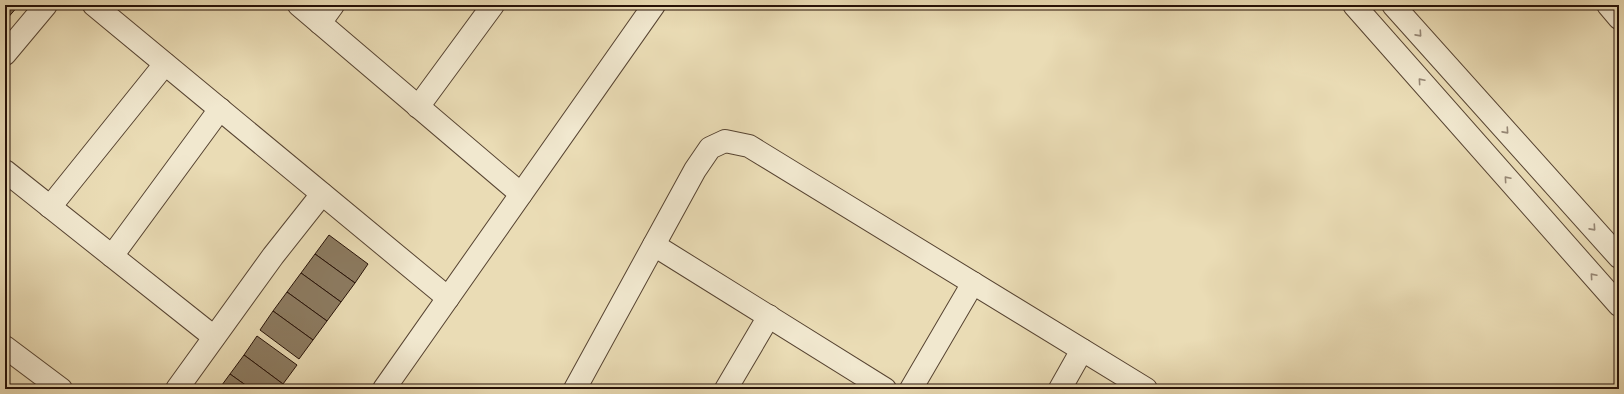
<svg xmlns="http://www.w3.org/2000/svg" width="1624" height="394" font-family="'Libre Bodoni',serif">
<style>
.building{fill:#8c7b61;stroke:#261107}
.lines{fill:none;stroke-linecap:round;stroke-linejoin:round}
.minor-casing{stroke:#574432;stroke-width:24}
.tertiary-casing{stroke:#574432;stroke-width:24}
.minor{stroke:#f1e8cf;stroke-width:22}
.tertiary{stroke:#f1e8cf;stroke-width:22}
.oneway{stroke:#968775}
</style>
<rect width="100%" height="100%" fill="#eadcb5"/>
<filter id="stains"><feTurbulence type="fractalNoise" baseFrequency=".005" numOctaves="4"/><feColorMatrix values="0 0 0 0 .2 0 0 0 0 .09 0 0 0 0 .02 0 0 0 .5 -.17"/></filter>
<radialGradient id="worn" r=".72"><stop offset=".6" stop-color="#630" stop-opacity="0"/><stop offset="1" stop-color="#630" stop-opacity=".3"/></radialGradient>
<!-- building -->
<g class="building">
<path d="M5,5H19L5,21Z"/>
<path d="M329,235L368,264L355,283L315,254Z"/>
<path d="M315,254L355,283L341,302L301,273Z"/>
<path d="M301,273L341,302L327,321L287,292Z"/>
<path d="M287,292L327,321L313,340L273,311Z"/>
<path d="M273,311L313,340L299,359L260,330Z"/>
<path d="M257,336L297,365L283,384L244,355Z"/>
<path d="M244,355L283,384L280,389H251L230,374Z"/>
<path d="M230,374L251,389H219Z"/>
</g>
<g class="lines">
<defs>
<g id="minor">
<path d="M94,5L448,298"/>
<path d="M299,5L521,194"/>
<path d="M1608,5L1619,18"/>
<path d="M320,23L333,5"/>
<path d="M5,54L46,5"/>
<path d="M418,107L493,5"/>
<path d="M5,171L214,337"/>
<path d="M50,207L165,64"/>
<path d="M654,245L885,389"/>
<path d="M112,256L220,109"/>
<path d="M5,347L61,389"/>
<path d="M177,389L273,256L322,194"/>
<path d="M384,389L654,5"/>
<path d="M575,389L695,170L710,148L725,141L749,146L1146,389"/>
<path d="M726,389L769,316"/>
<path d="M911,389L973,283"/>
<path d="M1060,389L1082,350"/>
</g>
<g id="tertiary">
<path d="M1354,5L1619,305"/>
<path d="M1393,5L1619,257"/>
</g>
</defs>
<!-- minor casing -->
<use href="#minor" class="minor-casing"/>
<!-- tertiary casing -->
<use href="#tertiary" class="tertiary-casing"/>
<!-- minor -->
<use href="#minor" class="minor"/>
<!-- tertiary -->
<use href="#tertiary" class="tertiary"/>
</g>
<!-- one-way arrows -->
<defs><path id="oneway-chevron" d="M-2-3.5L2.5 0L-2 3.5" fill="none" stroke-width="1.6" stroke-linecap="round" stroke-linejoin="round"/></defs>
<g class="oneway">
<use href="#oneway-chevron" transform="translate(1419 34) rotate(48)"/>
<use href="#oneway-chevron" transform="translate(1421 81) rotate(-131)"/>
<use href="#oneway-chevron" transform="translate(1506 131) rotate(48)"/>
<use href="#oneway-chevron" transform="translate(1507 179) rotate(-131)"/>
<use href="#oneway-chevron" transform="translate(1593 228) rotate(48)"/>
<use href="#oneway-chevron" transform="translate(1593 276) rotate(-131)"/>
</g>
<!-- margin -->
<rect width="1624" height="394" fill="none" stroke="#eadcb5" stroke-width="20"/>
<rect x="6" y="6" width="1612" height="382" fill="none" stroke="#261107" stroke-width="2"/>
<rect x="10" y="10" width="1604" height="374" fill="none" stroke="#261107"/>
<rect width="100%" height="100%" filter="url(#stains)"/>
<rect width="100%" height="100%" fill="url(#worn)"/>
</svg>
